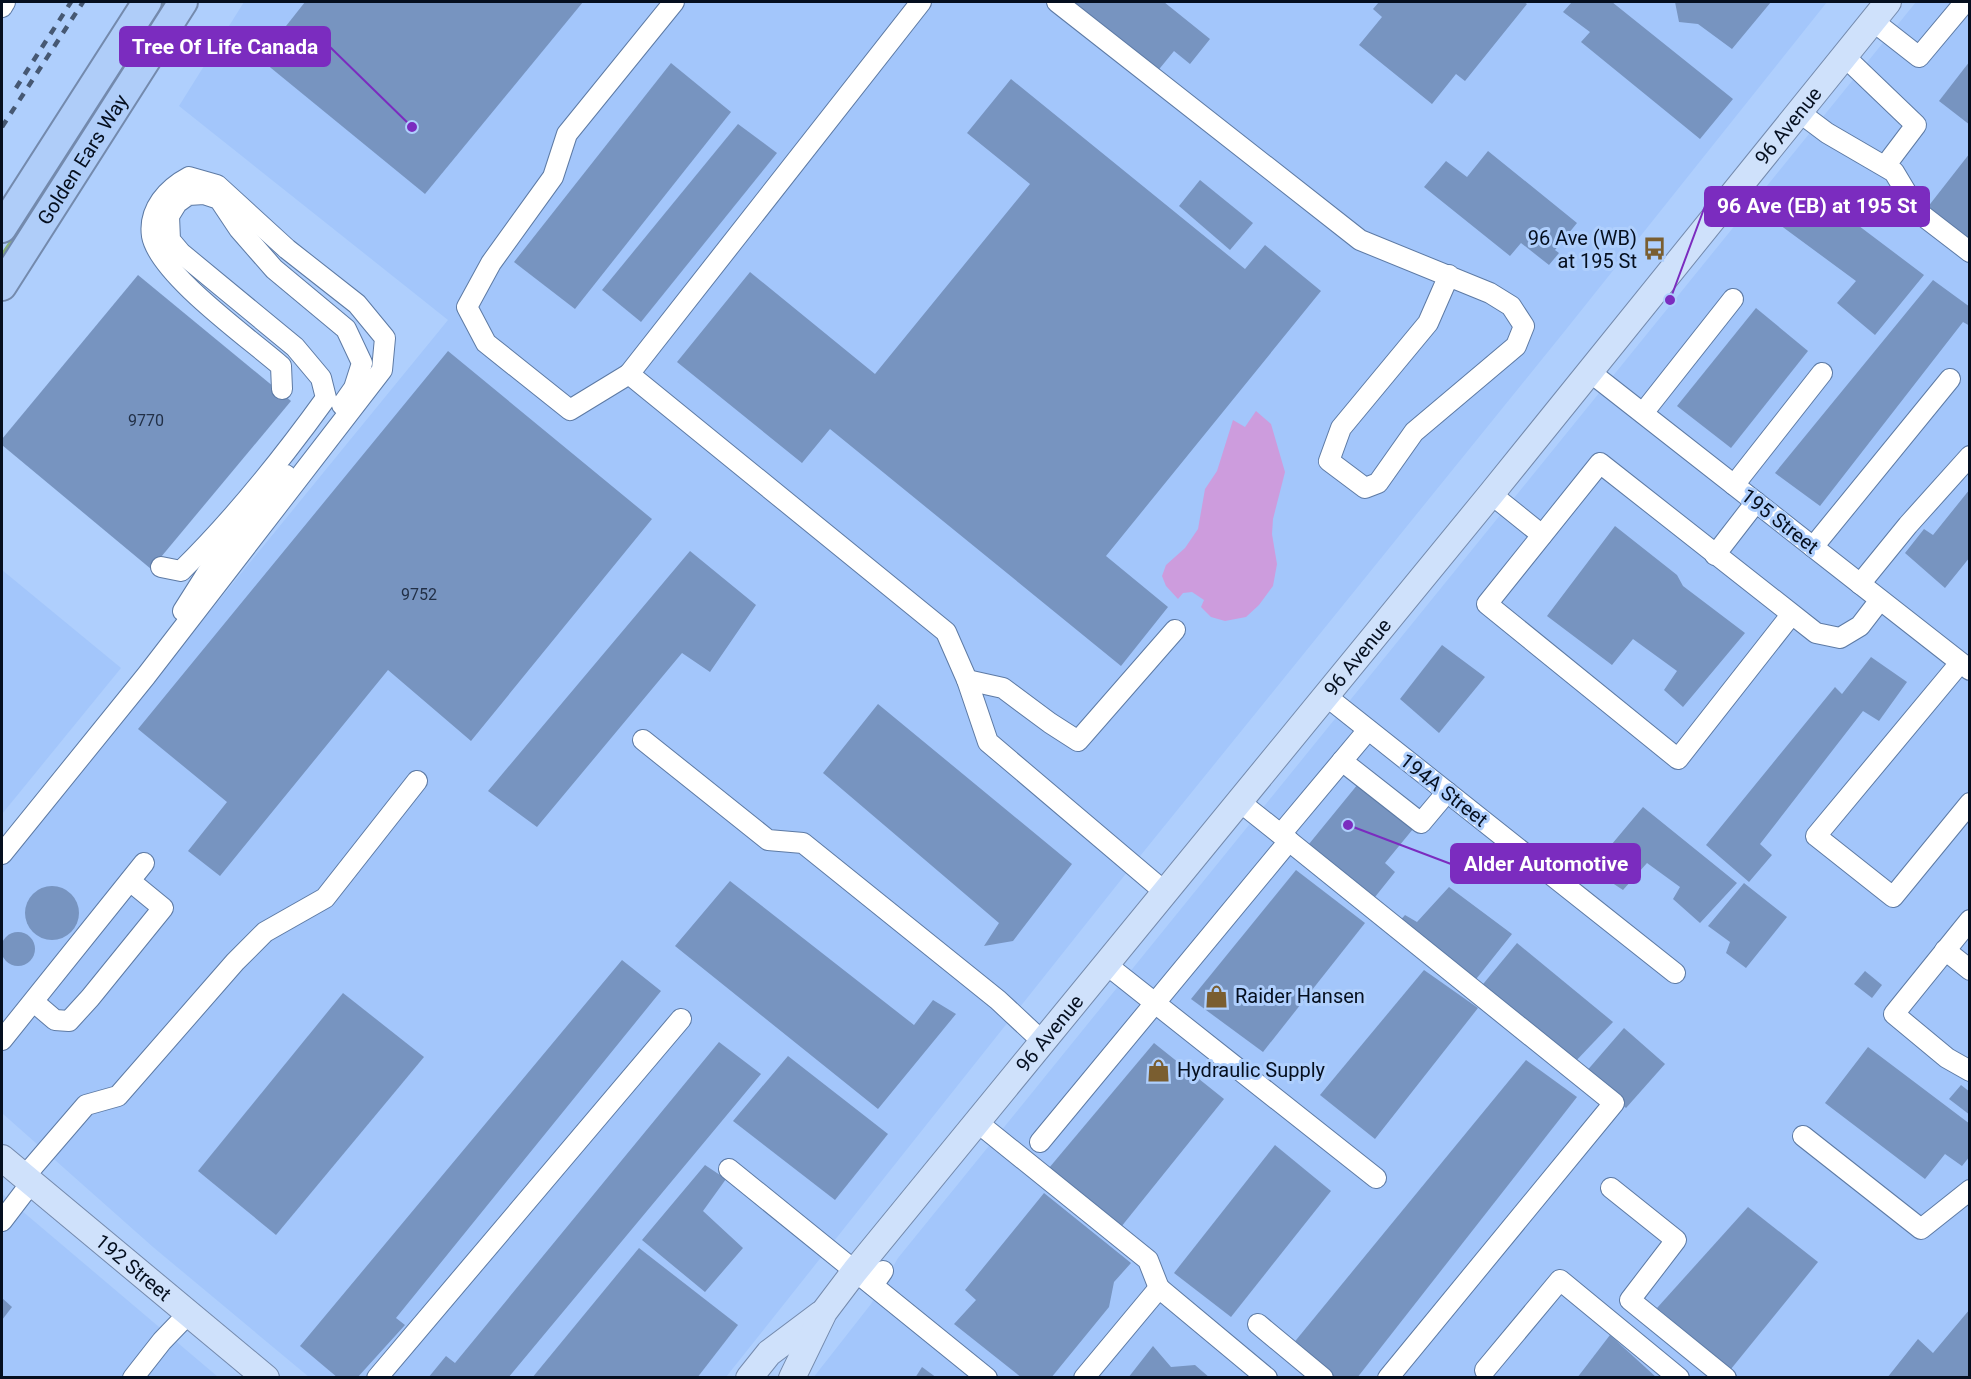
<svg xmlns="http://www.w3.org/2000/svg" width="1971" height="1379" font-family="Roboto,sans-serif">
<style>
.built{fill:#a3c6fb}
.green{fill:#88b07b}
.water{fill:#cd9cdd}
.building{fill:#7794c0}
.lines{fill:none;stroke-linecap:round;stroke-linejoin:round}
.minor-casing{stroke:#5d7aa4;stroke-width:22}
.major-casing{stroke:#748aad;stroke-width:28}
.highway-casing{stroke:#748aad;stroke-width:32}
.minor{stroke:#fff;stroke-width:20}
.major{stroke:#cfe1fb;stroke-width:26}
.highway{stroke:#afcdf9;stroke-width:28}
.rail{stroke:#465873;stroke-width:4.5;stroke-dasharray:8 8;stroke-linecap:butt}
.labels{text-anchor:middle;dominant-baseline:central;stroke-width:6;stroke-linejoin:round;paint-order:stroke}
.number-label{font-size:16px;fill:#223047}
.street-label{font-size:20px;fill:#050f1f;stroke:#afcffd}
.poi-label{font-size:20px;fill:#050f1f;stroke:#afcffd;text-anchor:start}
.leader{fill:none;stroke:#7b2cbf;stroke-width:2}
.callout-dot{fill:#7b2cbf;stroke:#afcffd;stroke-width:2}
.callout{fill:#7b2cbf;stroke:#7b2cbf;stroke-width:2}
.callout-label{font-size:21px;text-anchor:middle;font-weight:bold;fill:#fff}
</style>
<rect width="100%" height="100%" fill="#afcffd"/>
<!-- built -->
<g class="built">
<path d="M244,2H1827L1564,332L1128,871L726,1377H309L153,1247L2,1113V866L448,320L179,106Z"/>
<path d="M1916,2H1969V1377L813,1378L871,1304L898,1258Z"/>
<path d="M2,570L121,668L2,814Z"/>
<path d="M2,1194L218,1377H2Z"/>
</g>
<!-- green -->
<path class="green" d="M163,2H169L2,265V252L77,139Z"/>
<!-- water -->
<path class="water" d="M1256,411L1271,424L1285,472L1273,519L1272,534L1277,564L1273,586L1259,605L1246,617L1225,621L1211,617L1201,607L1204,600L1192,592L1183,593L1178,599L1166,586L1162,576L1166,565L1185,548L1198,529L1205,489L1217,471L1233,420L1245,427Z"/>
<!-- building -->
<g class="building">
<path d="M305,2H583L425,194L260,59Z"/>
<path d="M1072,2H1164L1210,39L1190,64L1174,51L1156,73Z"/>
<path d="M1379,2H1524L1527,4L1465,81L1456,74L1432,104L1359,45L1382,17L1373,9Z"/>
<path d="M1572,2H1612L1733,99L1700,139L1581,42L1590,32L1563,12Z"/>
<path d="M1675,2H1771L1732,49L1698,24L1679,22Z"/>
<path d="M1970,61V125L1939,101Z"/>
<path d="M671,63L731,112L575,309L514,262Z"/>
<path d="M1011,79L1245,269L1265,245L1321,291L1106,556L1168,607L1121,666L830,429L802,463L677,362L750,272L875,374L1030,184L967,133Z"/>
<path d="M738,124L777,153L641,322L602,290Z"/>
<path d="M1488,151L1577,223L1555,250L1559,253L1549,265L1521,243L1510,256L1424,187L1446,161L1467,177Z"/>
<path d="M1970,153V240L1927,208Z"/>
<path d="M1200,180L1253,223L1230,250L1179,206Z"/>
<path d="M1810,189L1924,275L1875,335L1837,303L1856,281L1780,225Z"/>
<path d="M138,275L291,401L151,569L2,445V439Z"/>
<path d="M1933,280L1970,307V326L1963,322L1820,506L1775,473Z"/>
<path d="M1756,308L1808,351L1731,448L1677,406Z"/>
<path d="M448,351L652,519L471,741L388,670L220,876L188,851L227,802L138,729Z"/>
<path d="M1970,489V557L1945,588L1905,553L1924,529L1933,535Z"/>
<path d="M1615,526L1677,575L1683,586L1745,633L1683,707L1664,690L1677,671L1633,639L1612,665L1547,616Z"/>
<path d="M690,551L756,605L710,672L682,653L537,827L488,791Z"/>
<path d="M1442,645L1485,677L1439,733L1400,699Z"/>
<path d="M1871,657L1907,682L1879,721L1863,711L1760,844L1772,855L1749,882L1706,845L1835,687L1842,694Z"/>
<path d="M878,704L1072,864L1013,941L984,946L999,923L823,773Z"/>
<path d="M1358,784L1413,829L1385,863L1395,872L1375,897L1309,844Z"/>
<path d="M1643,807L1737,883L1700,923L1673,899L1680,887L1647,863L1623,890L1591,869Z"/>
<path d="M1296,870L1365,923L1263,1052L1191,999Z"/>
<path d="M730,881L914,1025L933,1000L956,1014L878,1109L675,946Z"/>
<path d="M1744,883L1787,917L1746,968L1726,953L1730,942L1708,926Z"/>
<circle cx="52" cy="913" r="27"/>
<path d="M1449,887L1512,934L1473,983L1397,924L1405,915L1417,922Z"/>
<circle cx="18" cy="949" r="17"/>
<path d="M1517,943L1613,1022L1573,1064L1479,989Z"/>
<path d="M622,960L661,991L396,1318L405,1325L357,1378H338L300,1346Z"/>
<path d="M1424,970L1478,1008L1375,1139L1320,1095Z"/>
<path d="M1865,971L1882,985L1872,998L1854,984Z"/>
<path d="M343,993L424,1057L276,1235L198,1171Z"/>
<path d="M1624,1028L1665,1064L1626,1108L1585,1073Z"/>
<path d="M719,1042L761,1074L508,1378H428L446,1356L455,1363Z"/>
<path d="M1154,1043L1224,1099L1121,1227L1049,1168Z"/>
<path d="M1868,1047L1970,1124V1156L1962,1166L1945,1154L1925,1179L1825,1103Z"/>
<path d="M788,1056L888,1134L835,1200L733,1121Z"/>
<path d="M1526,1060L1577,1097L1357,1378H1335L1292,1345Z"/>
<path d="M1961,1085L1970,1092V1115L1949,1099Z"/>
<path d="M1275,1145L1331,1191L1231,1317L1174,1273Z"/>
<path d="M705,1165L726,1179L703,1211L743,1248L705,1292L642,1240Z"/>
<path d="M1044,1193L1131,1263L1114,1282L1109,1307L1051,1378H1022L954,1324L976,1300L965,1290Z"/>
<path d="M1748,1207L1818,1262L1731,1369L1657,1308Z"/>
<path d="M639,1248L738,1325L697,1378H532Z"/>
<path d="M2,1298L12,1307L2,1320Z"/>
<path d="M1970,1309V1378H1887L1918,1339L1933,1353Z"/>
<path d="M1610,1335L1657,1378H1577Z"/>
<path d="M1153,1346L1171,1367L1195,1365L1210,1378H1128Z"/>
<path d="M922,1367L937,1378H915Z"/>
</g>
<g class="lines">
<defs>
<g id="minor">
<path d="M674,2L567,134L553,177L491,263L467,307L486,343L570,410L629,374L946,632L967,680L988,742L1166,893"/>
<path d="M1057,2L1360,240L1490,293L1511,306L1524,326L1516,346L1414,432L1378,483L1365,488L1329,461L1341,428L1428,323L1449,275"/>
<path d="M2,7L5,2"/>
<path d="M1873,21L1919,57L1965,2"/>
<path d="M1844,56L1916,125L1885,166"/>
<path d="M1799,112L1827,133L1894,172L1918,212L1970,252"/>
<path d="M1590,372L1970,670"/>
<path d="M629,374L921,2"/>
<path d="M1643,413L1733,299"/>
<path d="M1734,485L1822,373"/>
<path d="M1491,494L1542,535"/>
<path d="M1813,547L1950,379"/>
<path d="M1715,555L1756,502"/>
<path d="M161,567L181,571C235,518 282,459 326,398L321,378L295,347L181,253L170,240L169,216L177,203L188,195L204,194L219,199L239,229L274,269L346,329L362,363L354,388L342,405"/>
<path d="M1860,584L1908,525L1970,456"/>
<path d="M183,611L221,551L286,475"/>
<path d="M1791,615L1678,759L1487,604L1600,463L1816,633L1840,638L1860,626L1880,600"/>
<path d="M1960,663L1816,836L1893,897L1970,803"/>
<path d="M967,680L1003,688L1050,723L1078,741L1175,630"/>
<path d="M1326,696L1675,973"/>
<path d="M643,740L768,840L803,843L998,1000L1043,1042"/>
<path d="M1342,761L1421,823L1447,792"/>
<path d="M1281,834L1368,730"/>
<path d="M1289,841L1614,1103L1388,1378"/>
<path d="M2,854L146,676L382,370L385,338L357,304L287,249L217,185L189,177C168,188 148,209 152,236C159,274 250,339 281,366L282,389"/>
<path d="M1970,920L1894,1014L1947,1058L1970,1071"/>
<path d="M1945,950L1970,970"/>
<path d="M1107,965L1376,1178"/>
<path d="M34,1002L55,1020L69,1021L90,998L163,908L130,881"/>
<path d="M2,1040L144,863"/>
<path d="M977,1122L1148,1260L1159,1288"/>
<path d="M1803,1136L1921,1229L1970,1190"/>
<path d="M1040,1142L1289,841L1240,802"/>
<path d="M729,1169L987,1378"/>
<path d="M24,1177L86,1105L118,1096L235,962L265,932L325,898L417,781"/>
<path d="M1611,1188L1676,1240L1630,1300L1726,1378"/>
<path d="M2,1221L31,1183"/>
<path d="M873,1285L883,1271"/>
<path d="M1258,1324L1323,1378"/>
<path d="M1485,1370L1560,1280L1679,1378"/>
<path d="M133,1378L162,1341L188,1314"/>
<path d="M377,1378L681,1019"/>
<path d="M1084,1378L1159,1288L1267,1378"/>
</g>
<g id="major">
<path id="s1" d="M2,1158L266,1378"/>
<path d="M749,1378L769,1353L821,1314"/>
<path id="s2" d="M792,1378L824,1312L855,1271L1491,494L1888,2"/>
</g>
<g id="highway">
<path d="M2,228L147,2"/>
<path id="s3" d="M2,286L183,2"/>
</g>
</defs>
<!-- minor casing -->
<use href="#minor" class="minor-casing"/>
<!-- major casing -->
<use href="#major" class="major-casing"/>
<!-- highway casing -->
<use href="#highway" class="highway-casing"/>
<!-- minor -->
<use href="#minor" class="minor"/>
<!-- major -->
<use href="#major" class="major"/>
<!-- highway -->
<use href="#highway" class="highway"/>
<!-- rail -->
<g class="rail">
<path d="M16,88L71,2"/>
<path d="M2,127L83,2"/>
</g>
</g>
<!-- icons -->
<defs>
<symbol id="bus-bare" viewBox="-9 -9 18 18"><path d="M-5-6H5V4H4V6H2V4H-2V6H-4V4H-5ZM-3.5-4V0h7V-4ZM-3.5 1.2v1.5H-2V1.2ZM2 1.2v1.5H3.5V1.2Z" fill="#7a5e30" stroke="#afcffd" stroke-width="2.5" paint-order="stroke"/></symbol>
<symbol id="shop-bare" viewBox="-9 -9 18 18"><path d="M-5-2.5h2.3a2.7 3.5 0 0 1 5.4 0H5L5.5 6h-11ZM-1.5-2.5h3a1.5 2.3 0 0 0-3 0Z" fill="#7a5e30" stroke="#afcffd" stroke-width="2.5" paint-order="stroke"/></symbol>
</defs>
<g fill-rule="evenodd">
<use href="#bus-bare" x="1638" y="232" width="33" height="33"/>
<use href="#shop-bare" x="1200" y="980" width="33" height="33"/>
<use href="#shop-bare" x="1142" y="1054" width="33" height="33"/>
</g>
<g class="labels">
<!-- number labels -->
<g class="number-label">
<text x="146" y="420">9770</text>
<text x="419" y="594">9752</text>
</g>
<!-- street labels -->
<g class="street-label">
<text stroke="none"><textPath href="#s2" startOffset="1602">96 Avenue</textPath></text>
<text stroke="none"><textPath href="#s3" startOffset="150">Golden Ears Way</textPath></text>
<text transform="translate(1780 521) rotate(38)">195 Street</text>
<text stroke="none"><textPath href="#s2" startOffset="918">96 Avenue</textPath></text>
<text transform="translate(1444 790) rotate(38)">194A Street</text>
<text stroke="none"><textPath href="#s2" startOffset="432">96 Avenue</textPath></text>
<text stroke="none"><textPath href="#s1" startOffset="171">192 Street</textPath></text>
</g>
<!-- poi labels -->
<g class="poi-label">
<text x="1637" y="238" text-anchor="end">96 Ave (WB)<tspan x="1637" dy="23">at 195 St</tspan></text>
<text x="1235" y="996">Raider Hansen</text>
<text x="1177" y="1070">Hydraulic Supply</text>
</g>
</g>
<!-- callouts -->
<path class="leader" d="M412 127L330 47M1670 300L1705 206M1348 825L1451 864"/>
<g class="callout-dot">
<circle cx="412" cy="127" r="6"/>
<circle cx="1670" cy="300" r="6"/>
<circle cx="1348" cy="825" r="6"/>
</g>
<g class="callout">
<rect x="120" y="27" width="210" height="39" rx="6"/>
<rect x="1705" y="187" width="224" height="39" rx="6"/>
<rect x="1451" y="844" width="189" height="39" rx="6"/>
</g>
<g class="callout-label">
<text x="225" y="54">Tree Of Life Canada</text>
<text x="1817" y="213">96 Ave (EB) at 195 St</text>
<text x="1546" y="871">Alder Automotive</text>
</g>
<!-- border -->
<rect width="1971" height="1379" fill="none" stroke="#050f1f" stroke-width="6"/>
</svg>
